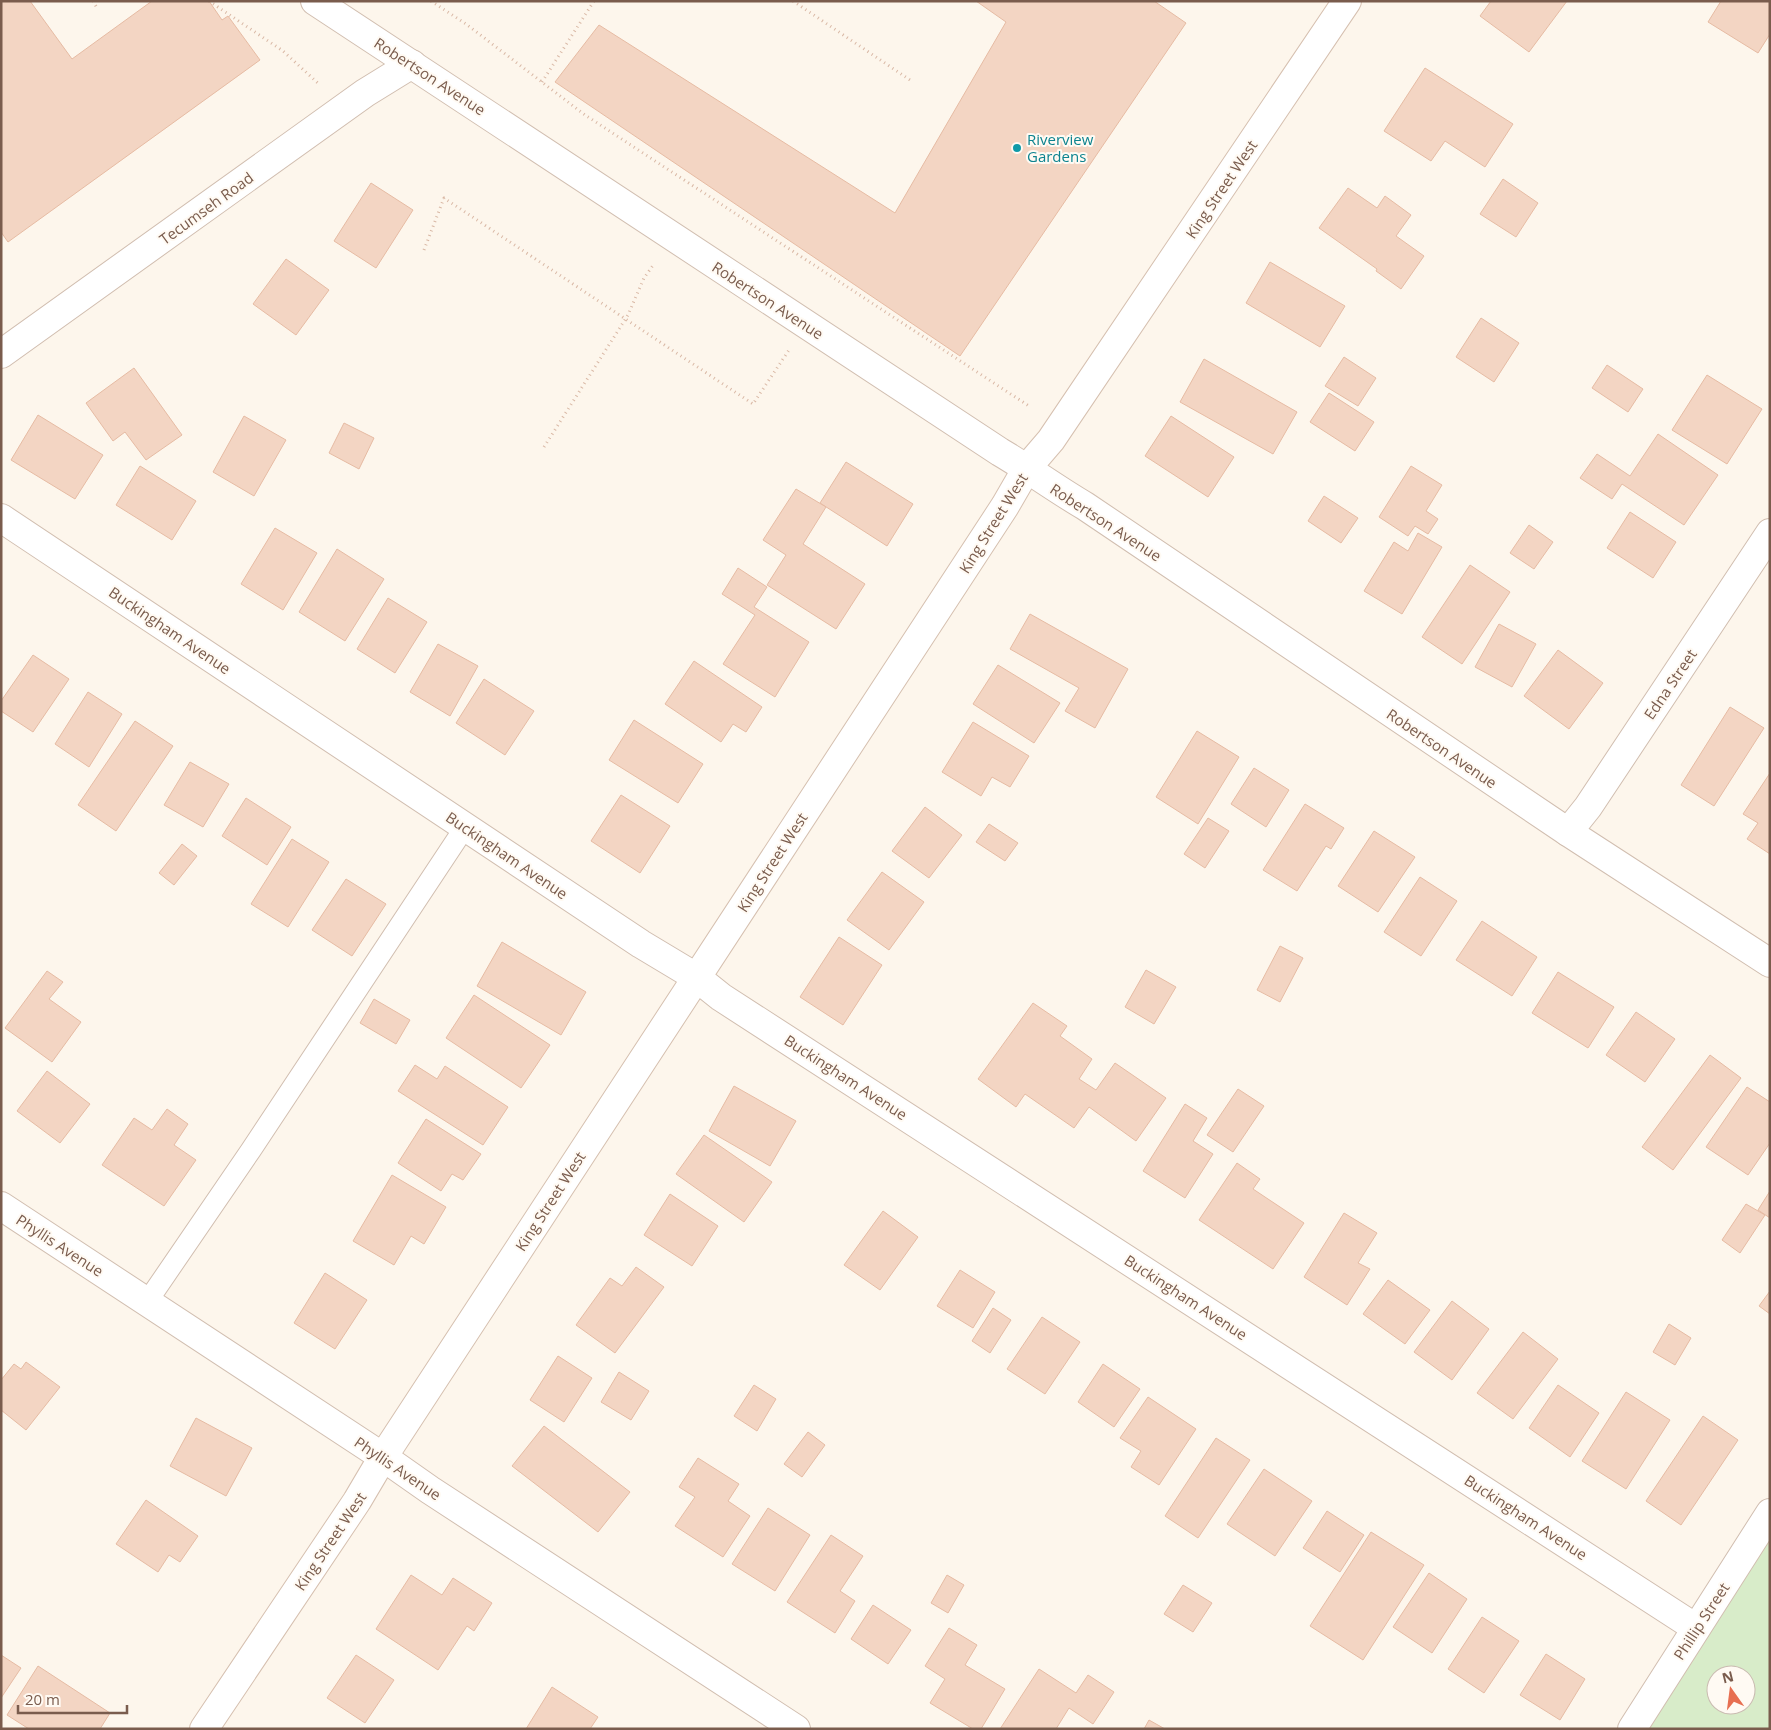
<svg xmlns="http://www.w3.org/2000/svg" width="1771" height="1730" font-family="'Open Sans',sans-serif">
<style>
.green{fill:#d8ecc9;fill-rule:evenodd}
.building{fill:#f3d5c3;stroke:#e6bba3}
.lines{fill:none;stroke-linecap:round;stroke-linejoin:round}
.lane-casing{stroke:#d1beb0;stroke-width:22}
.street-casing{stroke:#d1beb0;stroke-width:30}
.secondary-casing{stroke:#d6c0b0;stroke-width:30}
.path{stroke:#d9b8a5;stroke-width:3;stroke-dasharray:1 4;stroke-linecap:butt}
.lane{stroke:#fff;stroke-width:20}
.street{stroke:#fff;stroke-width:28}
.secondary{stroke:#fff;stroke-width:28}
.culture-dot{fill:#0f9aa8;stroke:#fffaf3;stroke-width:2}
.labels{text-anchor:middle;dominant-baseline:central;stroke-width:4;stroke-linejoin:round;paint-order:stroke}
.street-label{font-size:15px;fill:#7a5c4d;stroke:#fffaf3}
.culture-label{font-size:15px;fill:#0d838f;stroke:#fffaf3;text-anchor:start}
</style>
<rect width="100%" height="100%" fill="#fdf6ec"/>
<!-- green -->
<path class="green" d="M1770,1538V1729H1643ZM1716,1675H1746V1705H1716Z"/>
<!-- building -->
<g class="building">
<path d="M1,1H30L72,59L152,1H209L222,20L228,16L260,60L8,242L1,232Z"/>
<path d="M976,1H1154L1186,23L960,356L555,82L599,25L895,213L1006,22Z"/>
<path d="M1491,1H1567L1529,52L1480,16Z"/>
<path d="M1721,1H1770V34L1758,53L1708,22Z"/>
<path d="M1425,68L1513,124L1485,167L1445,141L1431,161L1384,131Z"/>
<path d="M1503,179L1538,203L1516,237L1480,214Z"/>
<path d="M371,183L413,210L376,268L334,241Z"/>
<path d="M1348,188L1377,208L1385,196L1411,215L1396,236L1424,256L1401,289L1376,271L1377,269L1319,228Z"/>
<path d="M286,259L329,290L296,335L253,304Z"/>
<path d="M1270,262L1345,306L1320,347L1246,303Z"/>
<path d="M1481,318L1519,343L1494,382L1456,357Z"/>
<path d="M1344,357L1376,378L1358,406L1325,386Z"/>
<path d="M1204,359L1297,412L1273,454L1180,402Z"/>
<path d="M1607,365L1643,389L1628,412L1592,388Z"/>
<path d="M134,368L182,435L146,460L125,432L113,441L86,403Z"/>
<path d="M1707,375L1762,409L1727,464L1672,430Z"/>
<path d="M1329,393L1374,422L1355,451L1310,422Z"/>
<path d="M38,415L103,455L75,499L11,460Z"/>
<path d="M244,416L286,440L254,496L213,472Z"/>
<path d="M1171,416L1234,457L1208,497L1145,456Z"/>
<path d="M344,423L374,438L359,469L329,453Z"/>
<path d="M1658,434L1718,475L1684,525L1622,484L1612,499L1580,478L1597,454L1630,476Z"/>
<path d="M846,462L913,504L887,546L820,503Z"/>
<path d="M140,466L196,501L172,540L116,505Z"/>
<path d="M1411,466L1442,485L1426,511L1438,519L1428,534L1415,526L1408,536L1379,517Z"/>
<path d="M796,489L826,507L803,544L865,584L836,629L767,585L786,555L763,540Z"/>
<path d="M1324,496L1358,518L1341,543L1308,521Z"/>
<path d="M1630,512L1676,542L1653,578L1607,548Z"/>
<path d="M1529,525L1553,542L1534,569L1510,553Z"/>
<path d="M275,528L317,553L283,610L241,584Z"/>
<path d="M1418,533L1442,547L1402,614L1364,591L1394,542L1408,551Z"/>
<path d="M337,549L384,579L345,641L299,612Z"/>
<path d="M1470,565L1510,592L1462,664L1422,637Z"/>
<path d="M738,568L767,587L754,607L809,642L775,697L723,664L755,615L722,594Z"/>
<path d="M388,598L427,622L395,673L357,649Z"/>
<path d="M1030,614L1128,669L1095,728L1065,711L1079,688L1010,649Z"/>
<path d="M1499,624L1536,644L1512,687L1475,667Z"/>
<path d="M438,644L478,666L450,716L410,692Z"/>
<path d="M1558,650L1603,683L1569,729L1524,696Z"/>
<path d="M33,655L69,679L33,732L1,711V701Z"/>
<path d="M694,661L762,707L746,732L733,724L721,742L665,704Z"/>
<path d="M998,665L1060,703L1034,743L973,704Z"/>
<path d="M484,679L534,711L505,755L456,723Z"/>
<path d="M88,692L122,714L89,767L55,744Z"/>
<path d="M1730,707L1764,728L1714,806L1681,785Z"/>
<path d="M634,720L703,764L678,803L609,760Z"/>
<path d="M135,721L173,746L116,831L78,805Z"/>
<path d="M973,722L1029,756L1010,787L992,777L981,796L942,772Z"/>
<path d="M1197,731L1239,757L1198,824L1156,797Z"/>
<path d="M190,762L229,784L203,827L164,805Z"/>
<path d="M1254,768L1289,790L1266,827L1231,804Z"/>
<path d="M1770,773V854L1747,839L1758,823L1743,814Z"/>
<path d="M621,795L670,826L640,873L591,841Z"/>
<path d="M246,798L291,827L267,865L222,836Z"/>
<path d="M1305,804L1344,828L1331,849L1326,846L1297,891L1263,870Z"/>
<path d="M925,807L962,835L929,878L892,851Z"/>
<path d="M1208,818L1229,831L1205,868L1184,854Z"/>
<path d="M989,824L1018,843L1005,861L976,842Z"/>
<path d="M1374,831L1415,857L1378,912L1338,886Z"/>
<path d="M292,839L329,862L288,927L251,904Z"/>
<path d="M182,844L197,856L174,885L159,873Z"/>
<path d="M882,872L924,902L889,950L847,920Z"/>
<path d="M1420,877L1457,901L1421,956L1384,932Z"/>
<path d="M346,879L386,904L352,956L312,930Z"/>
<path d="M1482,921L1537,957L1512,996L1456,960Z"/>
<path d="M839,937L882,965L843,1025L800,997Z"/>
<path d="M502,942L586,992L561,1035L477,986Z"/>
<path d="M1280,946L1303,958L1280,1002L1257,990Z"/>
<path d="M1146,970L1176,987L1154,1024L1125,1007Z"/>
<path d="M47,971L63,982L49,999L81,1022L52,1062L5,1028Z"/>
<path d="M1558,972L1614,1007L1588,1048L1532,1013Z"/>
<path d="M474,995L550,1045L521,1088L446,1038Z"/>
<path d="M374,999L410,1020L396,1044L360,1023Z"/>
<path d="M1033,1003L1067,1026L1060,1036L1092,1059L1079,1079L1096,1090L1115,1063L1166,1098L1136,1141L1089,1107L1074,1128L1025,1094L1016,1107L978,1079Z"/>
<path d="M1636,1012L1675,1039L1645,1082L1606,1055Z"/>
<path d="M1710,1055L1741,1078L1673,1170L1642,1147Z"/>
<path d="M415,1065L437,1079L445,1066L508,1107L483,1145L398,1091Z"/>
<path d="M47,1071L90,1104L60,1143L17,1111Z"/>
<path d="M734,1086L796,1121L770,1166L709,1131Z"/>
<path d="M1747,1087L1770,1102V1143L1748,1175L1706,1147Z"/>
<path d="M1238,1089L1264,1106L1233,1152L1207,1135Z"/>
<path d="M1185,1104L1207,1118L1193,1141L1213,1154L1185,1198L1143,1171Z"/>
<path d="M167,1109L188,1124L174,1145L196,1160L164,1206L102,1165L134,1118L152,1130Z"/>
<path d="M426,1119L481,1154L463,1180L452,1174L441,1191L398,1163Z"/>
<path d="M704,1135L772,1182L744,1222L676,1174Z"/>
<path d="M1237,1163L1260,1179L1253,1189L1304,1223L1273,1269L1199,1220Z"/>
<path d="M392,1175L446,1207L424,1244L411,1236L394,1265L353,1241Z"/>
<path d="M1770,1191V1218L1758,1210Z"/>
<path d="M670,1194L718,1226L692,1266L644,1235Z"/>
<path d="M1746,1204L1765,1215L1740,1253L1722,1240Z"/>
<path d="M883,1211L918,1237L880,1290L844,1265Z"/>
<path d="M1344,1213L1377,1233L1358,1263L1370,1269L1347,1305L1304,1277Z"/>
<path d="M636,1267L664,1287L615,1353L576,1325L610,1278L622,1286Z"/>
<path d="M960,1270L995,1292L973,1328L937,1306Z"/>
<path d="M325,1273L367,1300L335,1349L294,1323Z"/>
<path d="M1388,1280L1430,1310L1405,1344L1363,1314Z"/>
<path d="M1770,1291V1314L1759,1306Z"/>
<path d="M1452,1301L1489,1329L1452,1380L1414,1352Z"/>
<path d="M993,1308L1011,1320L990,1353L972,1341Z"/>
<path d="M1042,1317L1080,1342L1045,1394L1007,1369Z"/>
<path d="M1669,1324L1691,1338L1675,1365L1653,1352Z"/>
<path d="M1523,1332L1558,1359L1513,1419L1477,1393Z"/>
<path d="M558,1356L592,1378L564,1422L530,1400Z"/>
<path d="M26,1362L60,1387L26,1430L1,1410V1380L14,1364L21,1369Z"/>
<path d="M1103,1364L1140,1389L1114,1427L1078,1402Z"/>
<path d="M619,1372L649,1391L631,1420L601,1402Z"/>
<path d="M754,1385L776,1399L757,1431L734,1416Z"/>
<path d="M1558,1385L1599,1413L1570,1457L1529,1428Z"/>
<path d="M1626,1392L1670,1420L1626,1489L1582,1461Z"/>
<path d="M1148,1397L1196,1429L1159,1485L1131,1467L1141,1451L1120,1438Z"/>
<path d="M1703,1416L1738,1440L1681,1525L1646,1501Z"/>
<path d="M196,1418L252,1448L226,1496L170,1466Z"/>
<path d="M544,1426L630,1492L598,1532L512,1466Z"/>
<path d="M808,1432L825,1445L802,1477L784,1464Z"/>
<path d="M1216,1438L1250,1460L1198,1538L1165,1516Z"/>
<path d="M698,1458L739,1484L728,1501L750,1516L723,1557L675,1526L695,1497L679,1487Z"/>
<path d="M1264,1469L1312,1501L1275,1556L1227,1524Z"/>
<path d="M146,1500L198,1536L180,1562L169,1555L158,1572L116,1544Z"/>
<path d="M768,1508L810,1535L775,1591L732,1564Z"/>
<path d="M1327,1511L1364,1535L1340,1572L1303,1548Z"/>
<path d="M1371,1532L1424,1565L1363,1660L1310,1626Z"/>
<path d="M831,1535L863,1556L840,1591L855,1601L835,1633L787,1602Z"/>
<path d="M1429,1573L1467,1599L1432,1653L1393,1627Z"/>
<path d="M411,1575L442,1595L453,1578L492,1603L474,1631L467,1626L438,1670L376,1629Z"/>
<path d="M947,1575L964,1585L948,1613L931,1603Z"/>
<path d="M1183,1585L1212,1603L1193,1632L1164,1614Z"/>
<path d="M873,1605L911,1630L888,1664L851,1639Z"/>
<path d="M1482,1617L1519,1641L1484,1693L1448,1669Z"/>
<path d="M949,1628L977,1645L965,1665L1005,1689L981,1729H973L930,1703L945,1679L925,1666Z"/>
<path d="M1546,1654L1585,1679L1560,1720L1520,1695Z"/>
<path d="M1,1655L21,1668L1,1698Z"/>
<path d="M356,1655L394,1680L365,1723L327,1698Z"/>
<path d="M38,1666L110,1713L100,1729H29L7,1715Z"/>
<path d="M1039,1669L1076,1693L1088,1675L1114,1692L1093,1724L1069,1708L1056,1729H1000Z"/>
<path d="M552,1687L598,1717L590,1729H526Z"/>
<path d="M1149,1720L1165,1729H1144Z"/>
</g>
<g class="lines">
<defs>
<path id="lane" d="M147,1302L251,1150L465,827"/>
<g id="street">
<path d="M315,1L1000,452C1029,469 1056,489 1085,506L1568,832L1770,963"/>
<path d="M1,354L365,93L412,64"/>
<path d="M1,518L641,944L696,977L721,997L1696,1628"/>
<path d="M1568,832L1588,807L1770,533"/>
<path d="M1,1206L383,1457L430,1490L796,1729"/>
<path d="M1632,1729L1770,1513"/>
</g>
<path id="secondary" d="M204,1729L357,1501L383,1457L1005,506L1027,468L1051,440L1347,1"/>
</defs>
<!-- lane casing -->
<use href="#lane" class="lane-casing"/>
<!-- street casing -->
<use href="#street" class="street-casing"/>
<!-- secondary casing -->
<use href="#secondary" class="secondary-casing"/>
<!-- path -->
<g class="path">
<path d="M93,1L97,8"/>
<path d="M209,1L283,51L320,85"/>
<path d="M431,1L466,24L585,115L1029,406"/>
<path d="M793,1L910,80"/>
<path d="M542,82L594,1"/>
<path d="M424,250L444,198L753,404L789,350"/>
<path d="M544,447L628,315L644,278L654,264"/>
</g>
<!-- lane -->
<use href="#lane" class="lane"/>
<!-- street -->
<use href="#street" class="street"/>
<!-- secondary -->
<use href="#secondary" class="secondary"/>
</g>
<!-- markers -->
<circle class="culture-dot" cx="1017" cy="148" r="5"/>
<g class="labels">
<!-- street labels -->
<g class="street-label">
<text transform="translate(430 76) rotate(33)">Robertson Avenue</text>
<text transform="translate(1221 189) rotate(-56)">King Street West</text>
<text transform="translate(206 208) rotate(-36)">Tecumseh Road</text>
<text transform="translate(768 300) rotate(33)">Robertson Avenue</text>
<text transform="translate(1106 522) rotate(33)">Robertson Avenue</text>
<text transform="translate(993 523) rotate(-58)">King Street West</text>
<text transform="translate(170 630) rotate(34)">Buckingham Avenue</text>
<text transform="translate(1670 684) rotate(-56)">Edna Street</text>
<text transform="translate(1442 748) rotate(34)">Robertson Avenue</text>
<text transform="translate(507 855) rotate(34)">Buckingham Avenue</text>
<text transform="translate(772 862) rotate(-57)">King Street West</text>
<text transform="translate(846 1077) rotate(33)">Buckingham Avenue</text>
<text transform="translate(550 1201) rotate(-57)">King Street West</text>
<text transform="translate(60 1245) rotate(33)">Phyllis Avenue</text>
<text transform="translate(1186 1297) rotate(33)">Buckingham Avenue</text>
<text transform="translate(398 1468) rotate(34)">Phyllis Avenue</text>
<text transform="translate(1526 1517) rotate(33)">Buckingham Avenue</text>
<text transform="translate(330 1541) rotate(-56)">King Street West</text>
<text transform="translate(1701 1621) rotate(-57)">Phillip Street</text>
</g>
<!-- culture labels -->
<g class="culture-label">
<text x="1027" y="139">Riverview<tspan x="1027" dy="17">Gardens</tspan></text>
</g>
</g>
<!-- border -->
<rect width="1771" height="1730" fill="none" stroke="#7a5c4d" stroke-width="5"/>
<!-- north arrow -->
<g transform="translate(1731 1690) rotate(346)"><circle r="24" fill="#fffaf3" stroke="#cabbb1"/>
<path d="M0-4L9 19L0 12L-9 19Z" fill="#e76f51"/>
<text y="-8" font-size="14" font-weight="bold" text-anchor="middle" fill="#7a5c4d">N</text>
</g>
<!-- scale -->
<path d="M18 1705v8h109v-8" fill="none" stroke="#7a5c4d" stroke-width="2.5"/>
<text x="25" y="1705" font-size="15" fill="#7a5c4d" stroke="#fffaf3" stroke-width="4" paint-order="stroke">20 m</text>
</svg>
